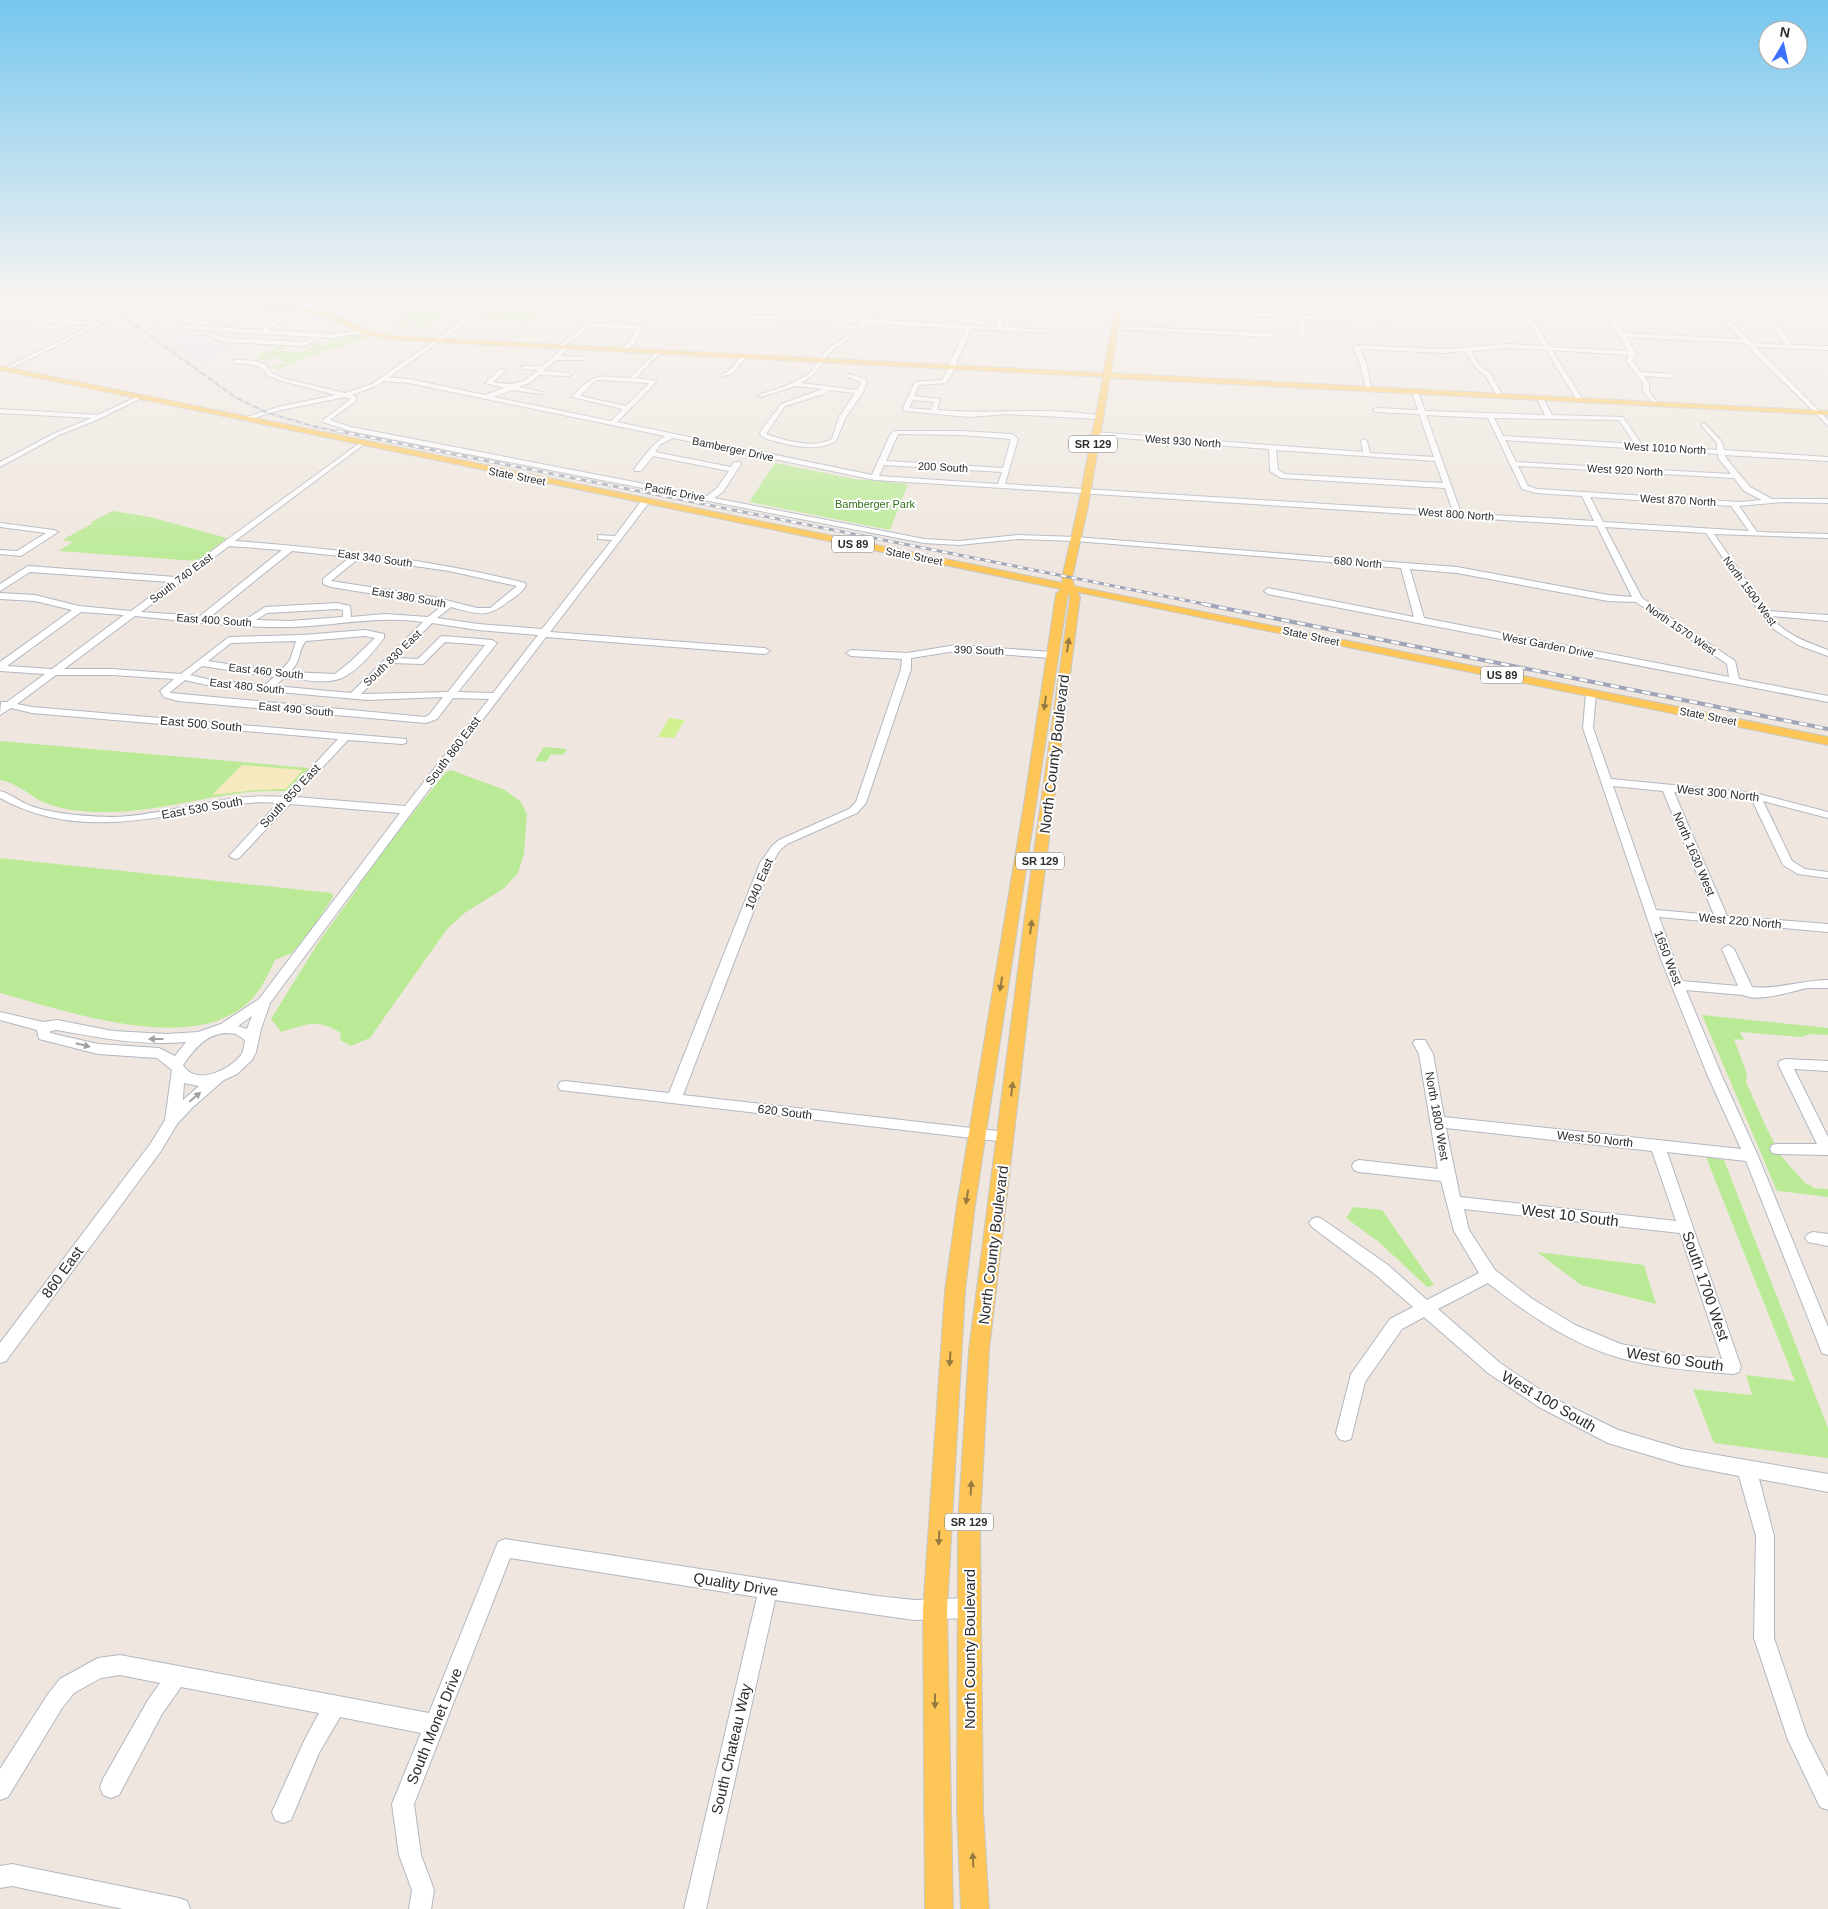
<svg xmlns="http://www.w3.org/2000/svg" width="1828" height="1909" font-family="Arial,sans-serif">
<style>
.industrial{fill:#e1dfe8}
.green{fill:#bbea97}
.sand{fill:#f6e9c0}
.pitch{fill:#d2f292}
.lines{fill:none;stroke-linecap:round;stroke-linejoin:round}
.minor-casing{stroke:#b2b7c1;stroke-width:2}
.major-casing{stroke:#c8c8c8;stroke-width:2}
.minor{fill:#fff;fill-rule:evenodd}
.major{fill:#fdc656;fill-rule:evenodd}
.rail-far2-casing{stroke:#a0a6b9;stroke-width:2}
.rail-far1-casing{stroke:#a0a6b9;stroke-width:3}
.rail-casing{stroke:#a0a6b9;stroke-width:4}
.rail-far2{stroke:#fff;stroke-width:1;stroke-dasharray:4.5;stroke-linecap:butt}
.rail-far1{stroke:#fff;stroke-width:2;stroke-dasharray:5.5;stroke-linecap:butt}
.rail{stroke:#fff;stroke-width:2.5;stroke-dasharray:8;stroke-linecap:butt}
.oneway{fill:#957a42}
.oneway2{fill:#a0a0a0}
.labels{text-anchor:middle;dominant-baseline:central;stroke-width:4;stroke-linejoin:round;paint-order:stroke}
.far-street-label{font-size:11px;fill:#2d2d2d;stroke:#fff}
.shield{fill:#fff;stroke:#6c6c6c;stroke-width:1}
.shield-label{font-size:11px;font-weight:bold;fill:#2d2d2d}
.far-park-label{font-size:11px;fill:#317215;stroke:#fff}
.street-label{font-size:12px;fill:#2d2d2d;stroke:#fff}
.near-street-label{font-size:15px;fill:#2d2d2d;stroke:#fff}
</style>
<rect width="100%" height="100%" fill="#efe7df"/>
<!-- industrial -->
<path class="industrial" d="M146,326L184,328L239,345L201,366Z"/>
<!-- green -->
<g class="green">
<path d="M427,302H432L430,306L443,307L460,303L423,328L418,327L421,325L419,323L412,322L390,326Z"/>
<path d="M487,311H492L539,313L529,321L479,317Z"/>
<path d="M359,334L369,338L309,356L278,370L275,367H268L287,363L273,357L256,362L240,360L254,361L264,354L250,353L270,352L280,346H264C272,342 276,346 289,344L278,351C290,351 307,355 314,346L310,345L311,344L326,346L335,340L317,339L319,338Z"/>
<path d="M775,463L855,479L908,484L890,530L749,502Z"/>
<path d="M113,511L150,517L227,538L197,561L59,551L73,542L62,540L92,524L91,522Z"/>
<path d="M0,741L309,768L287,791C272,791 256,791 241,793C189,800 135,817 81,811C67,810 50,806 37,799C25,791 15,783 0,780Z"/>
<path d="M544,747L567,749L563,755L551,754L546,762L535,761Z"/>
<path d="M451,770L505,790L520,801L527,814L524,854L518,873L503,889L466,912L447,929L370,1038L351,1046L340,1040L341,1033C314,1018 310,1024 281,1032L271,1019L318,943L355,892L368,869L446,772Z"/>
<path d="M0,858L332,893L333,897L311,930L292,953L275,960C268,974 261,991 249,1002C191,1056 67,1011 0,993Z"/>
<path d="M1702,1015L1828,1028V1035L1811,1034L1801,1037L1740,1032L1744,1040L1734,1039L1747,1074L1746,1082L1767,1129L1781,1156L1806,1184L1811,1185L1813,1188L1828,1189V1197L1777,1191Z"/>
<path d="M1706,1157L1724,1160L1828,1428V1458L1714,1443L1693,1389L1752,1395L1746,1375L1795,1381Z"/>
<path d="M1353,1207L1382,1210L1434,1285L1427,1287L1379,1242L1346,1218Z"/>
<path d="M1537,1252L1644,1265L1656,1304L1581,1285Z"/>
</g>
<!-- sand -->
<path class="sand" d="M242,765L303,770L286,789L257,790L212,795Z"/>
<!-- pitch -->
<path class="pitch" d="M669,718L685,720L674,738L658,737Z"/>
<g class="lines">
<defs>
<g id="minor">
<path d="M0,296H6L0,299Z"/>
<path d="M153,296H160L7,370L2,369L93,325L0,320V316L99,322Z"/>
<path d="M388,296H395L377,305L315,304L267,330L333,334L364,330L367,332L333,338L320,337L305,346L225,342L203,334L206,332L226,338L304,342L313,337L186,329L183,327L186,325L260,330L317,298H321L320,300L376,301Z"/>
<path d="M498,296H504L494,304L592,310L589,312L489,307L389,377L409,379L485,395L504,388L485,383L501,369L506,370L493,382C514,386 522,384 538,370L523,369L521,366H542L567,345L570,347L560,356L583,357L585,360H556L543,371L568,373L571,375L570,376L539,375L531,382L519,387L542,392V394L512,390L493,397L611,421L623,409L572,397C594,372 598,376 630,378L658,350L660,353L636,378L657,381L617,422L872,475L890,435L894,431H961L1012,434L1018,439L1005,484L1453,512L1445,488L1281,478L1270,471L1269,449L1094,436L1091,434L1094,432L1363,452L1361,441L1364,439L1367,441L1370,453L1434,457L1419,414L1376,412L1373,410L1376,408L1418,410L1412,392L1415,390L1418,392L1425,411L1545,415L1537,398L1540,396L1543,398L1552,415L1623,417L1642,445L1717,450V443L1701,425L1704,423L1722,442L1724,450L1828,457V461L1725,455L1726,458L1750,487L1772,499H1828V503L1784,502L1739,506L1757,532L1828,534V538L1714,534L1767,611L1828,615V621L1771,616C1783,634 1809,643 1828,650V656L1798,645L1769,626L1706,533L1605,527L1642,598L1735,661L1739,679L1828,696V702L1268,594L1264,591L1268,588L1414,617L1401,568L1076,541L1018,539L959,545L924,543L350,431L323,422V420L351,399L345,397L281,410L243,421L240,419L278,407L336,395L278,380L267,375C262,363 246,364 235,363L233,360C245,359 267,360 272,373L282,378L345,393L372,384ZM596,380H599L649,383L626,406L580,396ZM384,381L409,383L665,436C652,444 644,457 634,469L635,471H641L653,456L729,471L717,488L707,496L351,427L330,420L356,401V397L352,395L376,386ZM1426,415L1488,418L1522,489L1536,493L1582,496L1594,521L1461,513ZM1494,418L1619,420L1635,444L1503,436ZM898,434L961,435L1011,439L1003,468L886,461ZM673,438L875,480L1597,526L1632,597L1608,595L1457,567L1326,557L1076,537L1018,535L959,541L924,539L714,498L723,492L741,464L740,462H734L731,467L655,452L661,444ZM1505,440L1718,454V458L1731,474L1516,462ZM1276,450L1435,461L1443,483L1285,474L1278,470ZM884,465L1002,472L998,484L879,476ZM1518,466L1734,478L1744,491L1762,500L1740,502L1537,489L1528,486ZM1590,497L1731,506L1749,531L1603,522ZM1410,569L1457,573L1608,601L1636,602L1727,664L1729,677L1424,618Z"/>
<path d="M506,296H581L569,301Z"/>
<path d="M685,296H691L675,310L620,306L623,304L674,306Z"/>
<path d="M741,296H747L730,315L792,317L809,296H815L798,318L863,319L879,296H885L869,319L930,323L945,296H951L936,323L996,327L1006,299L1009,297L1028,299L1081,311L1121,315L1118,317L1081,315L1028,303L1011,301L1001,327L1047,330L1049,333L971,329L955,366L956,367L946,383L919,385L914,396L940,399L937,410C991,415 1047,406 1100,416L1101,417L1098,419L1006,414L969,417L904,411L903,408L915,382L942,380L949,368L948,367L966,329L866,323C856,337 846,339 833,350C819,362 821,372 801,383L857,390L861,382L848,377V375L850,374L865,379L867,382L863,392L846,417L836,441C816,453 788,445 767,439L761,436L760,432L781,404L823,389L795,386L761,397L758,395L786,386L809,374L828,348L855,331L861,323L724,317ZM830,390L855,393L839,417L832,439C814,449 785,441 766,434L785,406L824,394ZM913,400L934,402L931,410L909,408Z"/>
<path d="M1336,296L1349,298L1357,318L1385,321L1382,323L1304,319L1305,334L1302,336L1299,334L1298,318L1171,312L1116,305L1119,303L1171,308L1352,318L1345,300Z"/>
<path d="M1699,296H1705L1708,299L1828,304V308L1712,303L1752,343L1785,345L1771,324L1774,322L1781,328L1791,345L1828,346V350L1756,347L1828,420V426L1745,343L1626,337L1636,353L1632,361L1641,372L1672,374L1675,376L1672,378L1644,376L1649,383V391L1658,404L1655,406L1643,391V383L1626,361L1629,355L1552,350L1583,400L1580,402L1577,400L1546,350L1507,348L1471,351L1480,366L1490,373L1503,396L1500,398L1497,396L1485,375L1476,368L1465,351L1443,353L1360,349L1367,366L1371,389L1366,390L1361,366L1353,347L1356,345L1443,349L1507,344L1543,346L1515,298H1519L1521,301L1714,311ZM1523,305L1600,309L1629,351L1550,347ZM1606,309L1717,315L1741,339L1624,333Z"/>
<path d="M590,323L640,325L643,327L634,344L624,352L621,350L629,342L636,329L591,327L561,348H557V346Z"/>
<path d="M1115,326L1272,333L1275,335L1272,337L1113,329Z"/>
<path d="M742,355L747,356L732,374L722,376V374L728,372Z"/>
<path d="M138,396L143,397L97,420L59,435L0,467V462L55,433L92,418L0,413V409L98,415Z"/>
<path d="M361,442L363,443V445L235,541C333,549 430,559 525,583L526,585C523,592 516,596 509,601C486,619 478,614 451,607L437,618L478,624L542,629L612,540L598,539V535L615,536L642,500H648V504L550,632L765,648L770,651L765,654L546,637L412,812L270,1003L261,1029L256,1052L252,1060L237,1074L224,1080L193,1107L177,1124L161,1151L6,1361L0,1363V1343L151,1143L165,1120L172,1070L157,1058L98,1054L39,1039L37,1030L0,1020V1012L43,1022L57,1020L113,1031L167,1034L198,1032L221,1024L259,999L400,813L290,804L239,858L235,859L229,856L231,854L278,803C249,800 220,807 191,812C124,824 62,832 0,798V791C11,794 20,802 31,806C52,814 91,817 114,817C171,815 226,792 284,797L338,739L32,713L11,708L0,715L1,702H7L45,674L0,671V662L72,610L35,601L0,599V593L35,595L79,606L131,611L170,582L30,572L0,591V584L28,566L176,577ZM229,546L282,550L200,616L141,612ZM292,551L350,557L323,579V584L331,587L443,605L428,617L385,614L351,617L350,606L337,603L265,607L245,620L210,617ZM359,558L449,571L517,586L490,608H477L434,597L331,581ZM337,609L343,610V617L290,621L256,620L267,613ZM81,612L124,615L52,669L7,666ZM135,616C186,621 238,628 290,627C334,626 379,615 423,622L351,693L275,686L284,678C302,679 325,685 342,678C358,671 374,651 384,638V634L365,630L303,635L229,637L181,674L112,669H64ZM432,623L478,630L538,635L493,693L458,692L497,643L492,640L443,636L440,637L418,659L397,658ZM365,636L375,638L350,662L335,674L290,672C303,659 297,651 306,641ZM296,641L290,660L280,672L208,661L231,643ZM445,642L485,645L448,692L361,694L392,663L423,664ZM202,666L274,677L265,685L211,680L190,675ZM56,675H112L174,679L160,691L164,697L178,701L426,723L437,719L453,698L489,699L405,806L295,797L348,740L402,744L406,743V739L32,707L17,704ZM185,680L211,686L367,700L443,697L429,715L425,717L171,693L170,692ZM252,1016L247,1029L238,1026ZM57,1030C100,1038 142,1046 186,1042L175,1056L159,1048L98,1044L50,1033V1031ZM226,1033L236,1034L245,1040C244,1045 244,1051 241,1055C229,1071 195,1086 183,1065C195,1049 204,1035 226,1033ZM184,1083L199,1086L183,1100V1098Z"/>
<path d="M0,523L54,530L58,532L21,556L0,554V550L17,551L46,533L0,527Z"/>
<path d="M956,645L1052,652L1057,655L1052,658L956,651L911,658V669L866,803L857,813L787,844L780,850L772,863L683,1095L1006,1132L1011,1133L1013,1137L1011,1141L1006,1142L560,1090L558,1086L560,1082L565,1081L669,1093L760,863L772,846L779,840L849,809L856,802L901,669L902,659L851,656L846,653L851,650L907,653Z"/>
<path d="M1591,690L1596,693L1593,728L1611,779L1755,793L1828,812V818L1763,801L1792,861L1805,869L1828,872V878L1798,874L1783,865L1752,800L1674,792L1727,916L1828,924V932L1659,917L1682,981L1738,986L1722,949L1728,945L1734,949L1752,987C1777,990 1802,980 1828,980V988C1822,988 1815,988 1808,988C1791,991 1759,1003 1743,995L1686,990L1721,1074L1758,1156L1828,1327V1355L1822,1353L1820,1348L1746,1161L1667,1152L1741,1367L1739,1372L1733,1374C1695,1371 1657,1368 1620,1358C1571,1344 1527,1314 1488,1283L1438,1309L1500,1363L1551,1397L1618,1430L1682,1449L1828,1474V1492L1759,1479L1774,1536V1638L1807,1736L1828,1777V1810L1820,1807L1788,1740L1754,1638L1756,1536L1739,1476L1682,1465L1608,1443L1539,1407L1488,1373L1424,1317L1402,1329L1365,1382L1351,1439L1345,1441L1339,1439L1336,1433L1351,1374L1390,1319L1413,1307L1376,1275L1312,1227L1309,1223L1312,1219L1317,1217L1322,1219L1388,1265L1427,1300L1479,1273L1454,1231L1441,1181L1359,1172L1354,1170L1352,1166L1354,1162L1359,1160L1438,1169L1419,1054L1413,1043L1415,1040H1425L1433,1054L1444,1117L1741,1149L1707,1074L1661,959L1583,728L1586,693ZM1613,786L1663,791L1714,915L1656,910ZM1446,1128L1652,1151L1676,1221L1460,1197ZM1464,1209L1680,1233L1722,1359L1676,1355L1621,1344L1575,1325L1531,1298L1495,1270L1469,1230Z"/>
<path d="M1785,1059L1828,1061V1071L1794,1069L1828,1137V1155L1777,1154L1772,1153L1770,1149L1772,1145L1777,1144H1817L1778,1064L1780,1061Z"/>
<path d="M1813,1232L1828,1234V1246L1808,1242L1805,1238L1808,1234Z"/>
<path d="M505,1539L877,1596L914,1600L968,1598L975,1601L978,1608L975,1615L968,1618L914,1620L775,1600L706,1909H684L757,1597L510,1558L414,1804L421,1855L434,1890L431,1909H409L412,1890L399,1855L392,1804L421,1733L340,1717L319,1753L291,1820L283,1823L275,1820L272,1812L305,1739L319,1713L181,1687L162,1714L119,1795L111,1798L103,1795L100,1787L103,1779L148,1700L160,1683L120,1675L101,1678L74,1693L62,1708L8,1797L0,1800V1769L48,1694L60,1679L98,1658L120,1655L429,1713L498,1542Z"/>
<path d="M12,1864L179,1898L187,1901L190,1909H123L12,1886L0,1888V1866Z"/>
</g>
<path id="major" d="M41,296H78L305,308L331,314L371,332L394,336L1103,373L1118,296H1124L1111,373L1828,411V415L1110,378L1088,507L1072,578L1074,586L1828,737V745L1077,592L1080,597L1039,916L989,1350L980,1523L983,1810L989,1909H961L957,1810L958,1523L969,1350L1025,916L1070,597L1068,593L975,1205L965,1291L947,1610L953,1909H925L923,1610L945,1291L957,1205L1025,798L1056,594L1061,589L0,370V366L1063,583L1062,578L1078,507L1103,377L394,340L367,335L327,317L305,312L44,298Z"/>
</defs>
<!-- minor casing -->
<use href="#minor" class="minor-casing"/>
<!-- major casing -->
<use href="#major" class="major-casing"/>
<!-- minor -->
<use href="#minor" class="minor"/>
<!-- major -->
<use href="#major" class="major"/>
<defs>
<path id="rail-far2" d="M95,296L235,397L265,412L312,426L345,433"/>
<path id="rail-far1" d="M338,431L1209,605"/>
<path id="rail" d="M1203,604L1828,729"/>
</defs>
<!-- rail-far2 casing -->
<use href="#rail-far2" class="rail-far2-casing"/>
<!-- rail-far1 casing -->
<use href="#rail-far1" class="rail-far1-casing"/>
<!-- rail casing -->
<use href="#rail" class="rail-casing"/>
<!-- rail-far2 -->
<use href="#rail-far2" class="rail-far2"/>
<!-- rail-far1 -->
<use href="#rail-far1" class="rail-far1"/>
<!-- rail -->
<use href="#rail" class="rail"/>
</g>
<!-- one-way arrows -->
<defs><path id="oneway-solid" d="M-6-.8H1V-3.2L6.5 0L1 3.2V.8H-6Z" transform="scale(1.25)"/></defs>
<g class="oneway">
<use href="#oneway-solid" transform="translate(1068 645) rotate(-82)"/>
<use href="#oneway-solid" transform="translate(1045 703) rotate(98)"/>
<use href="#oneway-solid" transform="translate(1031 927) rotate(-83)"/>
<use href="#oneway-solid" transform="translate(1001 984) rotate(99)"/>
<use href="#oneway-solid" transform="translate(1012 1089) rotate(-83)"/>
<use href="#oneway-solid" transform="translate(967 1197) rotate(99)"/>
<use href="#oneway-solid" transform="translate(950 1359) rotate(94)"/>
<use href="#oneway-solid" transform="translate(971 1488) rotate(-87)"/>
<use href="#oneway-solid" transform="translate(939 1538) rotate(93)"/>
<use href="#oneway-solid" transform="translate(935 1701) rotate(90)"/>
<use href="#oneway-solid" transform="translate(973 1860) rotate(-93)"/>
</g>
<g class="oneway2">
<use href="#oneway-solid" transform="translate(156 1039) rotate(-180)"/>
<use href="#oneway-solid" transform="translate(83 1045) rotate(14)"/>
<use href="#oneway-solid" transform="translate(195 1097) rotate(-40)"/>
</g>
<!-- sky -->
<linearGradient id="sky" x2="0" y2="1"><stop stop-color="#75c6ef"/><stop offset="0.53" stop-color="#f8f4f1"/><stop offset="1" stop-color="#f8f4f1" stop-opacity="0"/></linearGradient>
<rect width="1828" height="563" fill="url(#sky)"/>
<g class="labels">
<!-- far-street labels -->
<g class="far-street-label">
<text transform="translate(1183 441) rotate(4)">West 930 North</text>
<text transform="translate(1665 448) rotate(3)">West 1010 North</text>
<text transform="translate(733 449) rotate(12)">Bamberger Drive</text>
<text transform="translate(943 467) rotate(3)">200 South</text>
<text transform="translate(1625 470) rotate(3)">West 920 North</text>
<text transform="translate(517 476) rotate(11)">State Street</text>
<text transform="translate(675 492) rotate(11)">Pacific Drive</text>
<text transform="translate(1678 500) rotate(3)">West 870 North</text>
<text transform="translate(1456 514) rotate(4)">West 800 North</text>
<text transform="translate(914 556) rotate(11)">State Street</text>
<text transform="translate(375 558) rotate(8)">East 340 South</text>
<text transform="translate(1358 562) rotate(5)">680 North</text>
<text transform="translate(181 578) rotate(-37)">South 740 East</text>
<text transform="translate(1750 591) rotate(54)">North 1500 West</text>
<text transform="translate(409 597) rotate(10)">East 380 South</text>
<text transform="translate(214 620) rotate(4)">East 400 South</text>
<text transform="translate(1681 629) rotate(34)">North 1570 West</text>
<text transform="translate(1311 636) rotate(12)">State Street</text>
<text transform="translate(1548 645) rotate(11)">West Garden Drive</text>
<text transform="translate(979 650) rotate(2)">390 South</text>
<text transform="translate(392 658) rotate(-44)">South 830 East</text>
<text transform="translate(266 671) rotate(6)">East 460 South</text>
<text transform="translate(247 686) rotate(6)">East 480 South</text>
<text transform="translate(296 709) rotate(5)">East 490 South</text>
<text transform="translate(1708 716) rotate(11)">State Street</text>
</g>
<!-- shield labels -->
<g class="shield">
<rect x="1069" y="435.5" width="48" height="17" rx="4"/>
<rect x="832" y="535.5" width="42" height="17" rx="4"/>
<rect x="1481" y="666.5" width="42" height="17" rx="4"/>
<rect x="1016" y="852.5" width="48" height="17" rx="4"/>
<rect x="945" y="1513.5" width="48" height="17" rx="4"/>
</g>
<g class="shield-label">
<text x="1093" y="444">SR 129</text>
<text x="853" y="544">US 89</text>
<text x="1502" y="675">US 89</text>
<text x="1040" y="861">SR 129</text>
<text x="969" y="1522">SR 129</text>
</g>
<!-- far-park labels -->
<g class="far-park-label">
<text x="875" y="504">Bamberger Park</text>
</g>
<!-- street labels -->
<g class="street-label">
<text transform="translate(201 724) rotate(5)">East 500 South</text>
<text transform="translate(453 751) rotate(-53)">South 860 East</text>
<text transform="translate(1718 793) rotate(6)">West 300 North</text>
<text transform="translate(290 796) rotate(-47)">South 850 East</text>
<text transform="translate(202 808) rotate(-10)">East 530 South</text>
<text transform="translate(1694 854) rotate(67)">North 1630 West</text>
<text transform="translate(759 884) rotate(-67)">1040 East</text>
<text transform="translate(1740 921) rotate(5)">West 220 North</text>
<text transform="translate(1668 958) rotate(69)">1650 West</text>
<text transform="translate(785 1112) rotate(7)">620 South</text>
<text transform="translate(1437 1116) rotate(80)">North 1800 West</text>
<text transform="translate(1595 1139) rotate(6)">West 50 North</text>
</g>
<!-- near-street labels -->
<g class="near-street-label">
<text transform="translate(1054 754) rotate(-83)">North County Boulevard</text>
<text transform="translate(1570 1215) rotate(7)">West 10 South</text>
<text transform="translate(993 1245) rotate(-83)">North County Boulevard</text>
<text transform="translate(62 1272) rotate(-54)">860 East</text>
<text transform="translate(1706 1286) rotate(71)">South 1700 West</text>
<text transform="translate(1675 1359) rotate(8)">West 60 South</text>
<text transform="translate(1549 1401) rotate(30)">West 100 South</text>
<text transform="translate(736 1584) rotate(9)">Quality Drive</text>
<text transform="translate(969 1649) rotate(-90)">North County Boulevard</text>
<text transform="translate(434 1726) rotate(-68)">South Monet Drive</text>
<text transform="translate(731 1749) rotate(-77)">South Chateau Way</text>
</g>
</g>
<!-- north arrow -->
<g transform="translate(1783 45) rotate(9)"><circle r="24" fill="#ffffff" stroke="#ababab"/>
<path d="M0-4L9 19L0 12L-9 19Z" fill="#3c72ff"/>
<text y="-8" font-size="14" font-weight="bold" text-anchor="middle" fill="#2d2d2d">N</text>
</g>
</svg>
